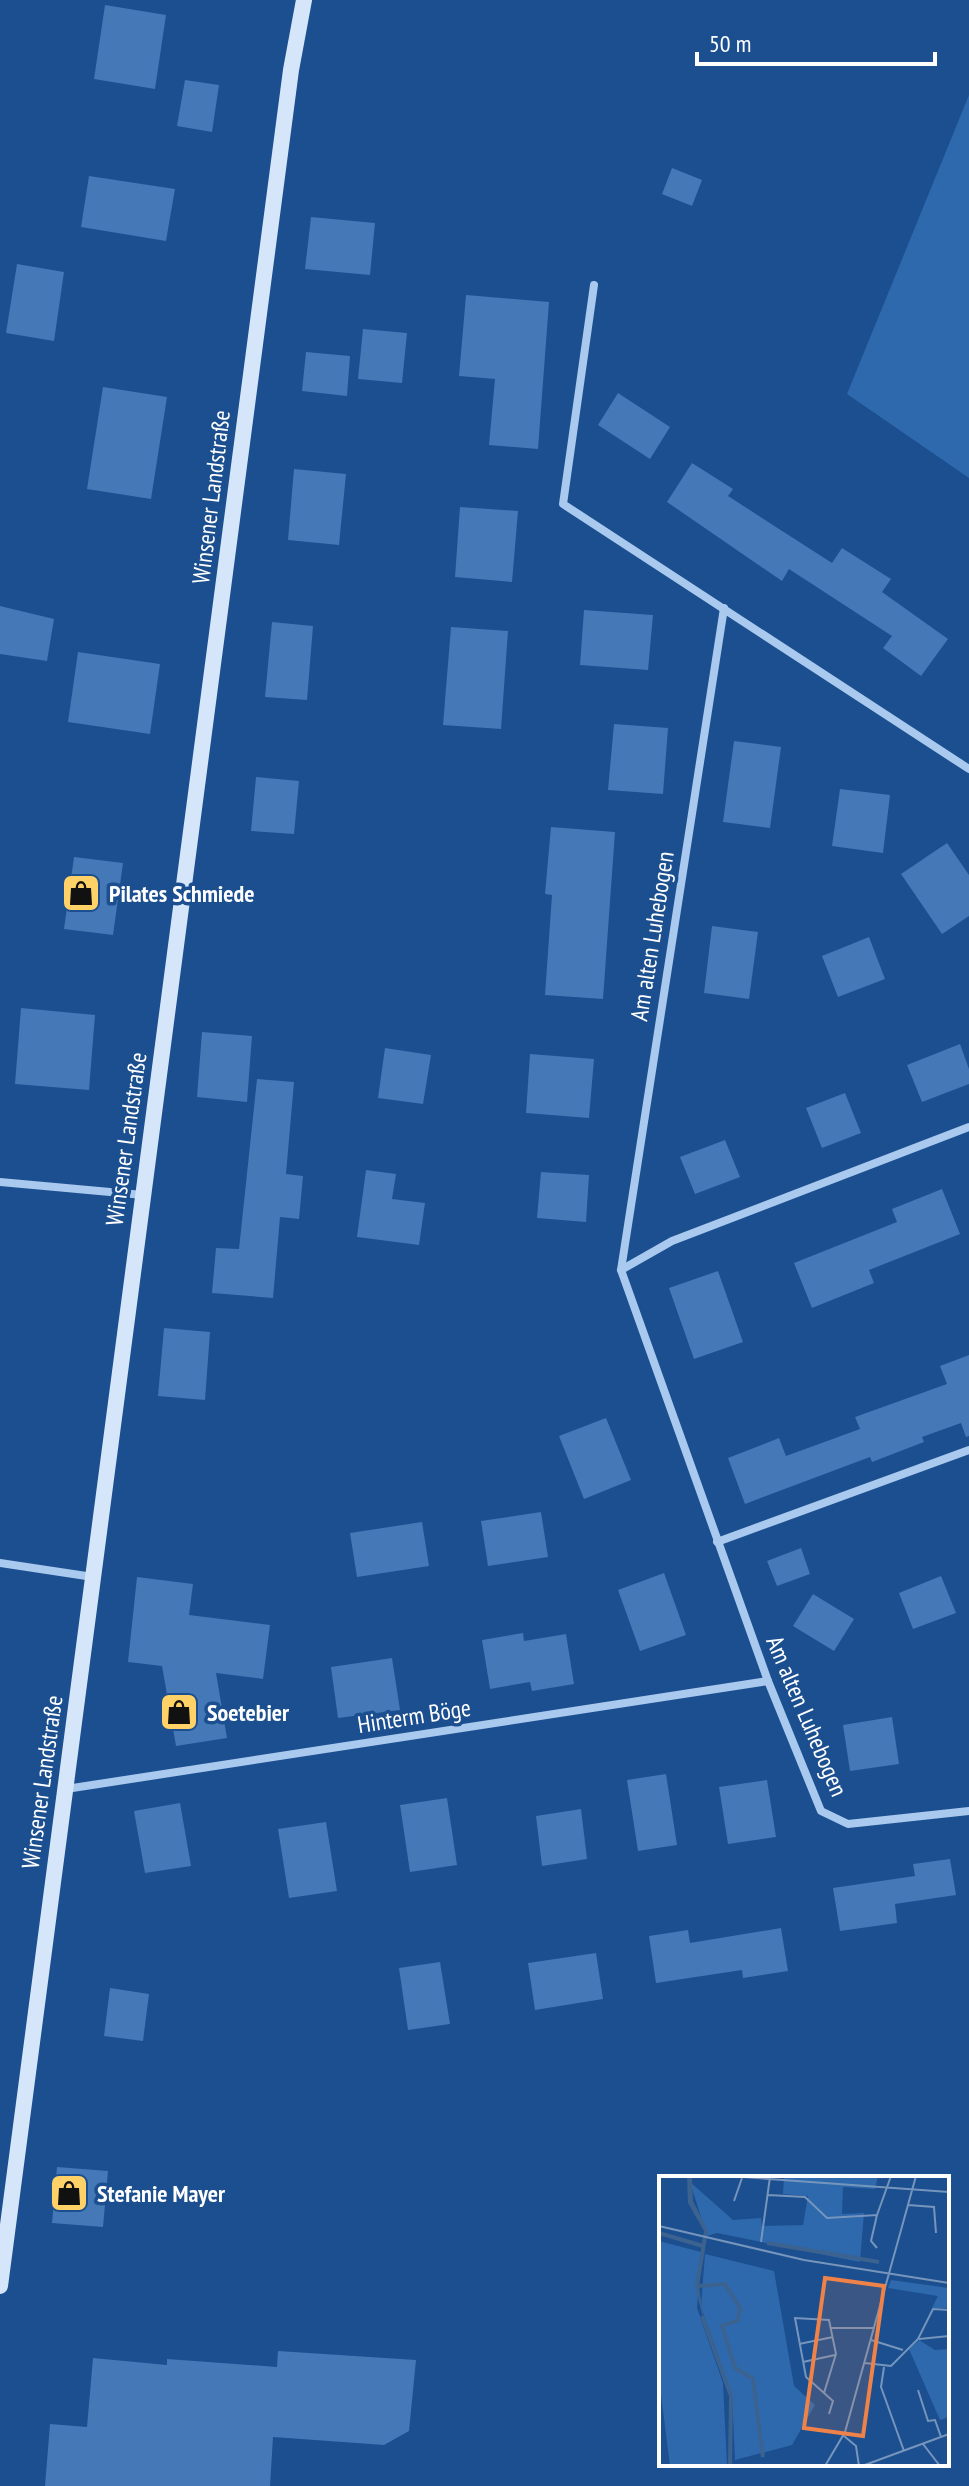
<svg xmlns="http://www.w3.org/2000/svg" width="969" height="2486" font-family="'PT Sans Narrow',sans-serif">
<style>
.green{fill:#2e69ad}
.building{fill:#4478b7}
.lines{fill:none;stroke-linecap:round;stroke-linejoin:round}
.minor{stroke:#a9c9ee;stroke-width:8}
.secondary{stroke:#d6e6fa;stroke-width:16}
.labels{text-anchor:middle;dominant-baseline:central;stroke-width:7;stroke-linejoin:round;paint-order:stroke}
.street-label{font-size:24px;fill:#fff;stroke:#1b4f8f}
.poi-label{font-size:24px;font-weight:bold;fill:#fff;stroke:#1b4f8f;text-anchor:start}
.inset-river{fill:none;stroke:#3c6290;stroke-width:4}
.inset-road{fill:none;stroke:#7695bc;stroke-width:2}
.view{fill:#ee8249;fill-opacity:0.15;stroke:#ee8249;stroke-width:4}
.inset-edge{fill:none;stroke:#fff;stroke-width:4}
</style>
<rect width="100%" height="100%" fill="#1b4f8f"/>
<!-- green -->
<path class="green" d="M969,95V478L847,394Z"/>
<!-- building -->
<g class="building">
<path d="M105,5L166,15L155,89L94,79Z"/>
<path d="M185,80L219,85L212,132L177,126Z"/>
<path d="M672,168L702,180L692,206L662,194Z"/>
<path d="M89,176L175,189L166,241L81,227Z"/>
<path d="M311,217L375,223L370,275L305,269Z"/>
<path d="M17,264L64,272L54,341L6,333Z"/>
<path d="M466,295L549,302L538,449L489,445L495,379L459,376Z"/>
<path d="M363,329L407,333L402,383L358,379Z"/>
<path d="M306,352L350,356L347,396L302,391Z"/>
<path d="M103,387L167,397L151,499L87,489Z"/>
<path d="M618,393L670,427L650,459L598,425Z"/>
<path d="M692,463L733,489L728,496L832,563L842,548L891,579L882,592L948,639L921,676L883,648L892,636L789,569L782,581L667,502Z"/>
<path d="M294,469L346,474L339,545L288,540Z"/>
<path d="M460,507L518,511L512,582L455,577Z"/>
<path d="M0,606L54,619L47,661L0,654Z"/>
<path d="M584,610L653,615L648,670L580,665Z"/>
<path d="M272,622L313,626L307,700L265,697Z"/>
<path d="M451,627L508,631L501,729L443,725Z"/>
<path d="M78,652L160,664L150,734L68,722Z"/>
<path d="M614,724L668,728L663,794L608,790Z"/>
<path d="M734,741L781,747L770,828L723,822Z"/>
<path d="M256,777L299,781L294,834L251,831Z"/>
<path d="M840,789L890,795L883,853L832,846Z"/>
<path d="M551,827L615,832L603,999L545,995L552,895L545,894Z"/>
<path d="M947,843L969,875V916L942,934L901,874Z"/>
<path d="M74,857L123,863L113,935L64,929Z"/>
<path d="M712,926L758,932L749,999L704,993Z"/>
<path d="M869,937L885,979L838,997L822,956Z"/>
<path d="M21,1008L95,1015L89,1090L15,1084Z"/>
<path d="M202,1032L252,1036L247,1102L197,1097Z"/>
<path d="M960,1044L969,1069V1084L922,1102L907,1065Z"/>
<path d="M385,1048L431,1055L423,1104L378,1098Z"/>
<path d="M530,1054L594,1059L589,1118L526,1113Z"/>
<path d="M257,1079L294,1082L286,1174L303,1176L299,1219L280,1217L273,1298L212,1293L216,1248L239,1249Z"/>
<path d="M845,1093L861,1133L822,1148L806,1108Z"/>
<path d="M725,1140L740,1177L695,1194L680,1157Z"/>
<path d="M366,1170L396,1174L392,1199L425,1203L419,1245L357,1237Z"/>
<path d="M541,1172L589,1175L586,1222L537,1218Z"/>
<path d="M942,1189L960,1234L869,1270L874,1283L812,1308L794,1263L897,1222L892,1209Z"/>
<path d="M718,1271L743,1342L694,1359L669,1288Z"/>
<path d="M164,1328L210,1332L205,1400L158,1396Z"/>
<path d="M969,1355V1436L966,1437L961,1423L922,1437L924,1442L872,1462L870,1457L745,1504L728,1458L779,1438L786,1456L860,1429L855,1417L947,1384L940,1366Z"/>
<path d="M606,1418L631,1480L584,1499L559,1436Z"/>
<path d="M541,1512L548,1557L488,1566L481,1521Z"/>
<path d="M422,1522L429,1566L357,1577L350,1533Z"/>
<path d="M801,1548L810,1574L777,1586L767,1561Z"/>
<path d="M664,1573L686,1635L640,1651L618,1590Z"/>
<path d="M941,1576L956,1613L913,1629L899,1593Z"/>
<path d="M137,1577L193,1584L189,1615L270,1625L263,1679L216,1673L227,1738L176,1746L162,1666L128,1662Z"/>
<path d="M813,1594L854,1619L834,1651L793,1626Z"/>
<path d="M523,1633L524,1641L566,1634L574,1684L532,1691L530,1682L490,1689L482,1640Z"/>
<path d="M392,1658L400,1710L338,1718L331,1667Z"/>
<path d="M892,1717L899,1764L850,1771L843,1725Z"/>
<path d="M666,1774L677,1845L638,1851L627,1780Z"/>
<path d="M767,1780L776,1837L728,1844L719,1787Z"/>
<path d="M447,1798L457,1865L410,1872L400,1805Z"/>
<path d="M180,1803L191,1866L145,1873L134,1811Z"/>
<path d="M581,1809L587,1859L542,1866L536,1816Z"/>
<path d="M326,1822L337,1891L289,1898L278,1829Z"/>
<path d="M950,1859L956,1895L895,1904L897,1923L840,1931L833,1888L915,1876L913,1864Z"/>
<path d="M781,1928L788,1971L743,1978L742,1970L656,1983L649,1936L688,1930L690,1943Z"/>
<path d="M596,1953L603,1999L535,2010L528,1963Z"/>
<path d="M440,1962L450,2024L408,2030L399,1968Z"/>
<path d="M110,1988L149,1994L143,2041L104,2036Z"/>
<path d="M57,2167L108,2171L103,2227L52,2223Z"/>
<path d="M278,2351L416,2360L409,2431L384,2445L273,2437L270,2486H45L50,2424L87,2427L93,2358L167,2365V2359L277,2367Z"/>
</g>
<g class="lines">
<!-- minor -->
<g class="minor">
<path d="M594,285L563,504L969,769"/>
<path d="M724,608L621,1270L768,1681L821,1811L848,1824L969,1811"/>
<path d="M0,1182L143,1195"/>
<path d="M621,1270L672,1241L969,1127"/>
<path d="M717,1542L969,1450"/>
<path d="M0,1563L93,1577"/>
<path d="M66,1789L768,1681"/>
</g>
<!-- secondary -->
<path class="secondary" d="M0,2286L291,70L304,0"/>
</g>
<!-- icons -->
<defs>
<symbol id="shop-square" viewBox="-11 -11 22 22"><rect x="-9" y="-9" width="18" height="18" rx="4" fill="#ffd166" stroke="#1b4f8f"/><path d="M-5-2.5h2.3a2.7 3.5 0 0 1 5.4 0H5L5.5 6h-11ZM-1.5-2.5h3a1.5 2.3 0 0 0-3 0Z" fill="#111"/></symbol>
</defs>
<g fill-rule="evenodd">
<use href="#shop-square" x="59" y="871" width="44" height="44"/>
<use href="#shop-square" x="157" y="1690" width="44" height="44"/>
<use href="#shop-square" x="47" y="2171" width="44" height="44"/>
</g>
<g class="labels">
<!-- street labels -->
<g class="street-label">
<text transform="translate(211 497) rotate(-83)">Winsener Landstraße</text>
<text transform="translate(652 936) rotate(-81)">Am alten Luhebogen</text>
<text transform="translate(126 1139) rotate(-82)">Winsener Landstraße</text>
<text transform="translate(414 1716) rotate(-9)">Hinterm Böge</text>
<text transform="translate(807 1716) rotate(67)">Am alten Luhebogen</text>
<text transform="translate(42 1782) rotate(-82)">Winsener Landstraße</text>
</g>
<!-- poi labels -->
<g class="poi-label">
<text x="109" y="893">Pilates Schmiede</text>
<text x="207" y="1712">Soetebier</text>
<text x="97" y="2193">Stefanie Mayer</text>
</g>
</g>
<!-- overview -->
<g transform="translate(659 2176)">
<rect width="290" height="290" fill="#1b4f8f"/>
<path d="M125,0H219L216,13L184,11L183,38L205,37L201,86L58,57L48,60L31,6L74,44L102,42L103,50L144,49L149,20L124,18ZM0,65L42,76L38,132L64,207L68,290H11L0,203ZM46,78L115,95L135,210L156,229L133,269L76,284L73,219L42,131ZM232,104L290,112V132H273L279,120L229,112ZM260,164L276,174L290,173V241L281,244L250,173Z" fill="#2e69ad"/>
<path d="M28,0H33L34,25L49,55L40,110L45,146L36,110L45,55L29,27Z" fill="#3c6290"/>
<path class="inset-river" d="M0,57L44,70M108,67L220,86M39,110L66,108L81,132L79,144L63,150L76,192L94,203L104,281M43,140L72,220L71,290"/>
<path class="inset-road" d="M70,0L290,16M109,19L146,21L168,42L218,39L212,65L218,72M75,25L83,2M249,29L275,31L277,57M218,39L232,0M0,50L145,84L290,107M102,66L111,1M172,152H215M260,163L290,160M212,164L244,174M140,168L174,161M144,186L176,179M206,187L232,190L259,163L274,133L290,134M225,191L222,211L245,275M259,214L269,245L276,244L282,261M165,217L147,201L136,142L170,144L177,178L165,217L174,225L170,238M185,260L197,270L200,290M264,268L281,290M166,290L186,256L257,0M203,290L290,258"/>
<path class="view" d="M166,102L225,110L204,260L145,252Z"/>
<rect width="290" height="290" class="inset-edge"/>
</g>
<!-- scale -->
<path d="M697 52v12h238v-12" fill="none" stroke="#ffffff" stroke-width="4"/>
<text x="709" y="52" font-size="24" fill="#ffffff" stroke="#1b4f8f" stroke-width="6" paint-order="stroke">50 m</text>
</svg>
